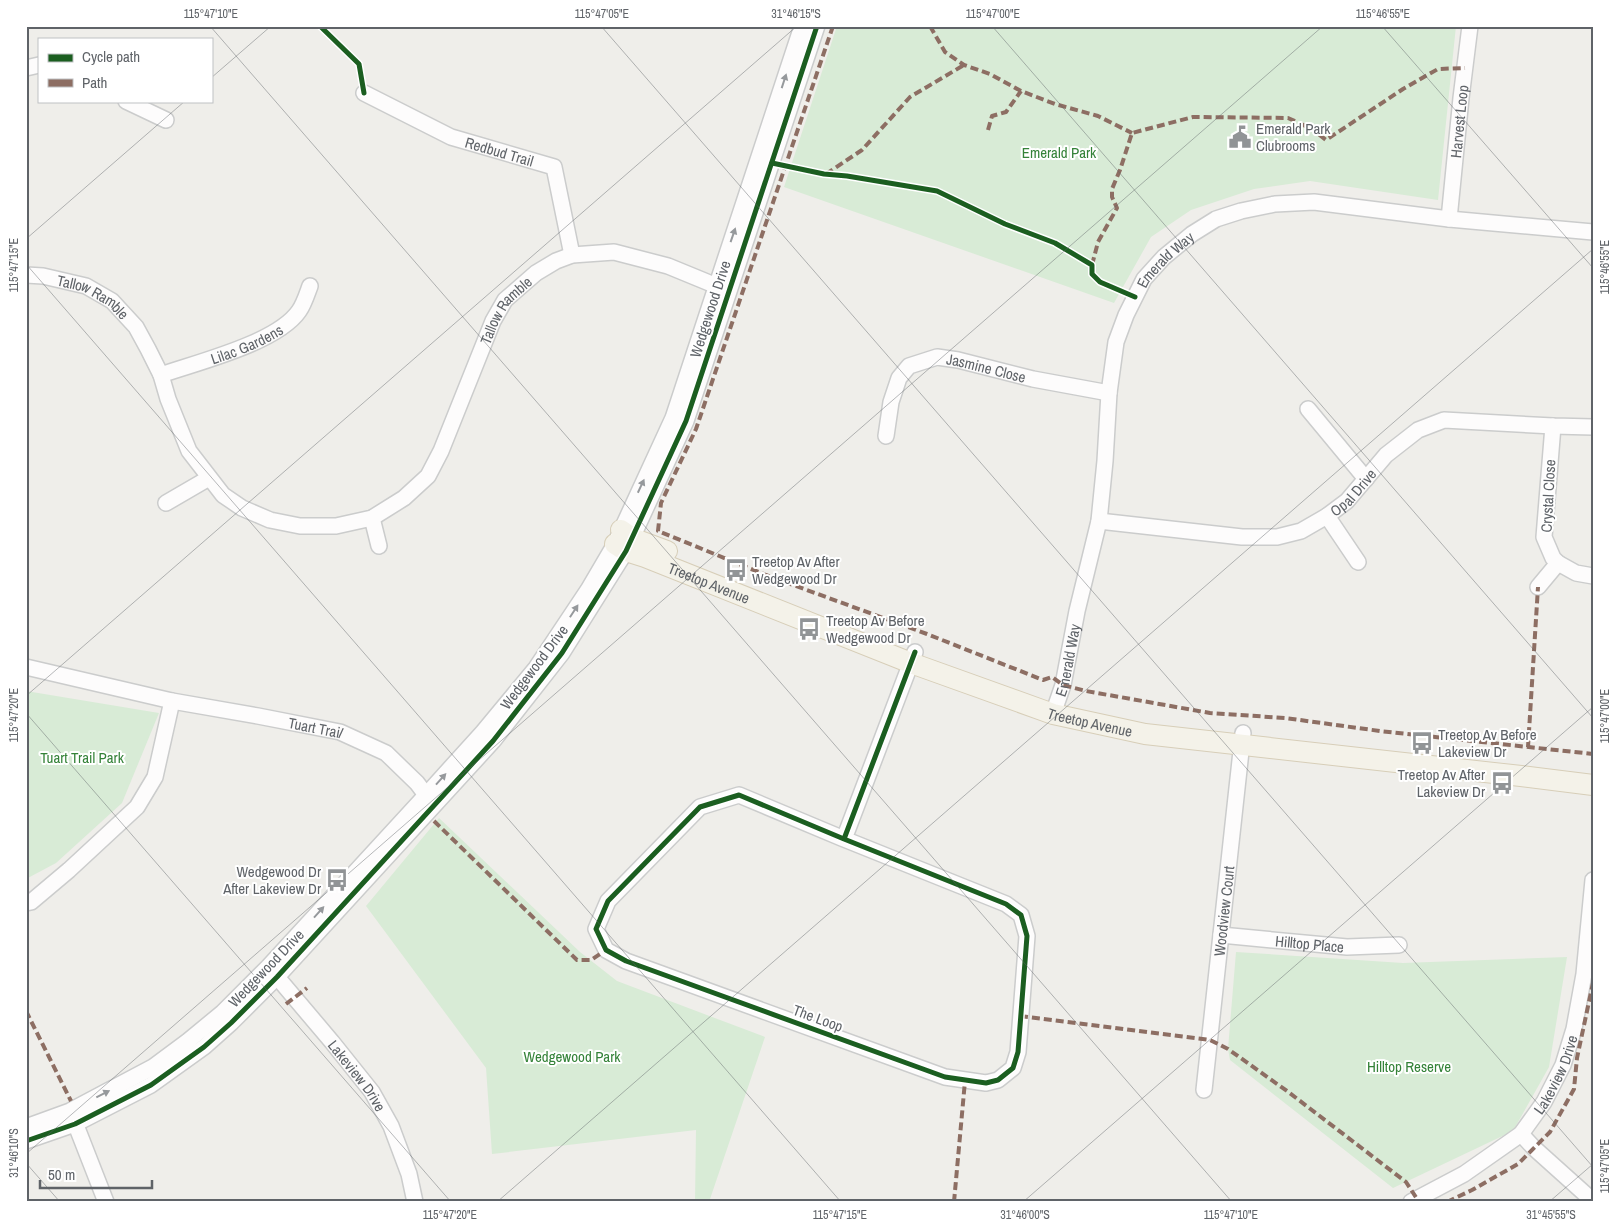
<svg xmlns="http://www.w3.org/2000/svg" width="1619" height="1228" font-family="'Archivo Narrow',sans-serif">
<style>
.green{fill:#d8ebd6}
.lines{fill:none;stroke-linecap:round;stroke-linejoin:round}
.minor-casing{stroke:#cbcccc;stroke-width:18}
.major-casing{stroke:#d7ceb8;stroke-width:22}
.minor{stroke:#fdfcfc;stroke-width:15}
.major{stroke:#f4f2e9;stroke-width:20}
.quiet{stroke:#8d6e63;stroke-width:4;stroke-dasharray:8 4;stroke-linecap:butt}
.cycleway-casing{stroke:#fff;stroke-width:8}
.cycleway{stroke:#1b5e20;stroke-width:5}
.oneway{fill:#96999c}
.ticks{fill:none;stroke:#5f6368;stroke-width:1;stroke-opacity:0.45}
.labels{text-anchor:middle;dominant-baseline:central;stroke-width:4;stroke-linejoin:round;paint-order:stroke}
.street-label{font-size:15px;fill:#5f6368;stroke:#fff}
.poi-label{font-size:15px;fill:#5f6368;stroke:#fff;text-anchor:start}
.park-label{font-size:15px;fill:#348238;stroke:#fff}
.neatline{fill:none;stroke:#5f6368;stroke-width:2}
.ticks-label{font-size:12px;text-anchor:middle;fill:#5f6368}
</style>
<rect width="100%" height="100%" fill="#efeeea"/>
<!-- green -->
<g class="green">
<path d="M837,26H1456L1438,200L1310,181L1254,189L1191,210L1151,237L1114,303L784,187Z"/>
<path d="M26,691L159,713L122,803L56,863L26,879Z"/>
<path d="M439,818L580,952L617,981L765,1037L709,1202H695L696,1130L492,1154L486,1068L366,906Z"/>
<path d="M1236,952L1403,963L1567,957L1549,1067L1513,1131L1393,1188L1230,1060L1228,1049Z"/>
</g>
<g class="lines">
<defs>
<g id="minor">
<path d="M26,68L39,65"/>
<path id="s1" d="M364,93L451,137L554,167L572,255"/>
<path d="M126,101L166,120"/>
<path id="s2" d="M1449,219L1461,98L1470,26"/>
<path id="s3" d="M26,275L43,276L86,286L112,301L136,327L148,349L161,375L168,399L189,451L223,495L242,508L270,520L300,526H336L372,518L404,498L428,476L441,451L493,321L505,300L536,273L556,261L572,255L614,252L668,266L724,289"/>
<path id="s4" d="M161,375C198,362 277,343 299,311C304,304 307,294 310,286"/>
<path d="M1308,409L1366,479"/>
<path d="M1553,426L1544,537L1553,558L1558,563L1576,573L1593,576"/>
<path id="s5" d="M886,436L891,402L899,378L909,366L937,357L958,360L1033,379L1109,393"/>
<path d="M166,503L209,478"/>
<path d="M1327,516L1358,562"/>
<path d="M372,518L379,546"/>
<path id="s6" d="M1099,521L1242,537H1277L1301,531L1327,516L1347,501L1386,455L1418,430L1444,420L1553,426L1593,427"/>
<path d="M1538,587L1558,563"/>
<path id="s7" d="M26,667L172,701L258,716L340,732L386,753L417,783L432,803"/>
<path id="s8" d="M1053,714L1063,685L1077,611L1099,521L1105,461L1109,393L1116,342L1126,315L1144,279L1164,257L1192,234L1216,219L1241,211L1275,204L1314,202L1449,219L1593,232"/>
<path d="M844,839L1006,904L1021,915L1027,936L1018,1052L1013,1068L998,1080L986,1083L945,1077L626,961L606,950L596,929L608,901L700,807L739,795L844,839L915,652"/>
<path d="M26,903L31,902L69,870L137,807L155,777L172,701"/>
<path id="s9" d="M1221,935L1347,947L1399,945"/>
<path id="s10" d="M272,971L332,1042L372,1092L391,1126L409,1174L415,1202"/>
<path id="s11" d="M1204,1090L1243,733"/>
<path d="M72,1115L106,1202"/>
<path d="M26,1127L70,1111L153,1067L188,1041L222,1013L268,967L426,795L483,732L536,668L588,590L615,544L673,418L802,26"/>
<path d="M1521,1134L1534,1148L1593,1201"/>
<path d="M26,1141L75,1124L151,1085L204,1047L231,1023L277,977L493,741L562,653L626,551L686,421L817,26"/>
<path id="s12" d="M1411,1202L1464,1174L1521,1134L1544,1102L1563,1065L1574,1029L1584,974L1593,880"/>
</g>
<g id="major">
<path d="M621,530L632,538L667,551"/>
<path id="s13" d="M615,544L626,551L645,557L911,663L1053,714L1145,734L1521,776L1593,785"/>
</g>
</defs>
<!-- minor casing -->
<use href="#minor" class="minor-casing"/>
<!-- major casing -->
<use href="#major" class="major-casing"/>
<!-- minor -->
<use href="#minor" class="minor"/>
<!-- major -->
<use href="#major" class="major"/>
<!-- quiet -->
<g class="quiet">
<path d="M833,26L696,429L661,503L658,531L766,575L927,634L1043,680L1052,677L1063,685L1086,691L1210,713L1285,718L1380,731L1593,754"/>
<path d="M930,26L945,52L964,65L990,74L1021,91L1055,104L1098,116L1132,133"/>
<path d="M988,130L992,116L1006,112L1021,91"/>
<path d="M826,174L862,150L910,97L964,65"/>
<path d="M1092,265L1098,242L1117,208L1112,197V189L1120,170L1132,133L1193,117L1288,118L1312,129L1326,140L1403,89L1438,69L1465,68"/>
<path d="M1528,747L1538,587"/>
<path d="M434,821L577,960H591L606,950"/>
<path d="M286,1004L307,988"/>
<path d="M26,1011L71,1101"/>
<path d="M1020,1016L1210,1040L1228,1049L1287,1091L1406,1182L1419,1202"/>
<path d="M954,1202L965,1081"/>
<path d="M1447,1202L1472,1190L1518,1164L1550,1132L1574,1089L1577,1058L1593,983"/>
</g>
<defs>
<g id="cycleway">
<path d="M320,26L359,64L364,93"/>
<path d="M772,163L824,174L847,176L937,191L1005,224L1055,243L1092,265V274L1100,282L1135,297"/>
<path d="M844,839L1006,904L1021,915L1027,936L1018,1052L1013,1068L998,1080L986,1083L945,1077L626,961L606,950L596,929L608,901L700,807L739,795L844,839L915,652"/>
<path d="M26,1141L75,1124L151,1085L204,1047L231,1023L277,977L493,741L562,653L626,551L686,421L817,26"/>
</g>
</defs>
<!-- cycleway casing -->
<use href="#cycleway" class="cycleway-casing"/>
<!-- cycleway -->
<use href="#cycleway" class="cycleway"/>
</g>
<!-- one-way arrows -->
<defs><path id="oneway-solid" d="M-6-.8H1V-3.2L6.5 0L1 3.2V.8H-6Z" transform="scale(1.25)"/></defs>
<g class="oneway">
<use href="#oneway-solid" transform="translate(784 81) rotate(-72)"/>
<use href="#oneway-solid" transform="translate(733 235) rotate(-71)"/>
<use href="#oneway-solid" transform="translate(641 486) rotate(-65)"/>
<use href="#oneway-solid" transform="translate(574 611) rotate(-57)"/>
<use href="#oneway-solid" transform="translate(441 779) rotate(-48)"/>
<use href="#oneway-solid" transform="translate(319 912) rotate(-48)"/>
<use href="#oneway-solid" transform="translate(103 1094) rotate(-27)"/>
</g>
<!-- ticks -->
<path class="ticks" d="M210,26L1232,1202M601,26L1593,1167M992,26L1593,718M1382,26L1593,268M211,78L271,26M26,239L185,101M26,264L841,1202M26,696L797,26M26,713L451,1202M26,1154L1323,26M26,1163L60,1202M497,1202L1593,249M1023,1202L1593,707M1549,1202L1593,1164"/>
<!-- icons -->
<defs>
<symbol id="civic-bare" viewBox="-9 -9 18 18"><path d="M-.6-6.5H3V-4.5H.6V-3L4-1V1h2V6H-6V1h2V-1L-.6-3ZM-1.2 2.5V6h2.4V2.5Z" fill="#919496" stroke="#fff" stroke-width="2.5" paint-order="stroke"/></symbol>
<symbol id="bus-bare" viewBox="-9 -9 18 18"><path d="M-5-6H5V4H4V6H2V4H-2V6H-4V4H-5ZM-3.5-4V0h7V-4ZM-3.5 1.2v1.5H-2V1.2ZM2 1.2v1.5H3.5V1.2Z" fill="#919496" stroke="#fff" stroke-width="2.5" paint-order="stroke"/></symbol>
</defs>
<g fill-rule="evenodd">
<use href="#civic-bare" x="1224" y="121" width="32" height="32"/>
<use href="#bus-bare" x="720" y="554" width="32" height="32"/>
<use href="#bus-bare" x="793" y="613" width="32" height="32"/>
<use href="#bus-bare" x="1406" y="727" width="32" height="32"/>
<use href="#bus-bare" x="1486" y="767" width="32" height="32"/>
<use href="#bus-bare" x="321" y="864" width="32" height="32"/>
</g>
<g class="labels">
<!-- street labels -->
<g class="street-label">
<text stroke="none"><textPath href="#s2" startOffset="98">Harvest Loop</textPath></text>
<text stroke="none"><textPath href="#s1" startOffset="148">Redbud Trail</textPath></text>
<text stroke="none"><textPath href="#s8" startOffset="476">Emerald Way</textPath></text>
<text stroke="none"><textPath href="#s3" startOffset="72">Tallow Ramble</textPath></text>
<text transform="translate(710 309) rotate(-72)">Wedgewood Drive</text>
<text stroke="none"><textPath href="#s3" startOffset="729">Tallow Ramble</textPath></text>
<text stroke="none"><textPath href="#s4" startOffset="91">Lilac Gardens</textPath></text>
<text stroke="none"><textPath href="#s5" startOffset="155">Jasmine Close</textPath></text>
<text stroke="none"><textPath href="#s6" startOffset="269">Opal Drive</textPath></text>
<text transform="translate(1548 496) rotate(-87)">Crystal Close</text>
<text stroke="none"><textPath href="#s13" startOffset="102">Treetop Avenue</textPath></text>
<text stroke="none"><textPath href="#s8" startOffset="56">Emerald Way</textPath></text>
<text transform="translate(534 667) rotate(-53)">Wedgewood Drive</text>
<text stroke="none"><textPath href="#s13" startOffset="508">Treetop Avenue</textPath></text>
<text stroke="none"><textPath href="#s7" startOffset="296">Tuart Trail</textPath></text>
<text stroke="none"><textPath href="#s11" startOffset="180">Woodview Court</textPath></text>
<text stroke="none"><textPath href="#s9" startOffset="89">Hilltop Place</textPath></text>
<text transform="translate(266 968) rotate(-46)">Wedgewood Drive</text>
<text transform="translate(818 1018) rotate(20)">The Loop</text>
<text stroke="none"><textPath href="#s12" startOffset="199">Lakeview Drive</textPath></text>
<text stroke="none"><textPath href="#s10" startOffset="135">Lakeview Drive</textPath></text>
</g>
<!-- poi labels -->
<g class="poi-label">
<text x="1256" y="128">Emerald Park<tspan x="1256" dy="17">Clubrooms</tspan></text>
<text x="752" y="561">Treetop Av After<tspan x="752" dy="17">Wedgewood Dr</tspan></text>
<text x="826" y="620">Treetop Av Before<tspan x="826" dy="17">Wedgewood Dr</tspan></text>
<text x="1438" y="734">Treetop Av Before<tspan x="1438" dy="17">Lakeview Dr</tspan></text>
<text x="1485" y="774" text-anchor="end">Treetop Av After<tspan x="1485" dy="17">Lakeview Dr</tspan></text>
<text x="321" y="871" text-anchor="end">Wedgewood Dr<tspan x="321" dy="17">After Lakeview Dr</tspan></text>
</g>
<!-- park labels -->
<g class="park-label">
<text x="1059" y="152">Emerald Park</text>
<text x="82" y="757">Tuart Trail Park</text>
<text x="572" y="1056">Wedgewood Park</text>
<text x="1409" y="1066">Hilltop Reserve</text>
</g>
</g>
<!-- border -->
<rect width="1619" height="1228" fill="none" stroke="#ffffff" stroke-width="55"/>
<!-- legend -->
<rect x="38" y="38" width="175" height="65" fill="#ffffff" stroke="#bfc1c3"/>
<rect x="48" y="54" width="25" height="8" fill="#1b5e20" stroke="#bfc1c3"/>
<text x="82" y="62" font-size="15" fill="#5f6368">Cycle path</text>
<rect x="48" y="79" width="25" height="8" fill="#8d6e63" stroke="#bfc1c3"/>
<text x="82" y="88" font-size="15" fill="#5f6368">Path</text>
<!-- scale -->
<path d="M40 1180v8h112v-8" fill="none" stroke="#5f6368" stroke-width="2.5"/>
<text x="48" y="1180" font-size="15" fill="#5f6368" stroke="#ffffff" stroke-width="4" paint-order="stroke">50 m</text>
<rect x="28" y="28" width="1564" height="1172" class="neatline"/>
<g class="ticks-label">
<text x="211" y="18">115°47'10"E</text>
<text x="602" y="18">115°47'05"E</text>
<text x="796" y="18">31°46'15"S</text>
<text x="993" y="18">115°47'00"E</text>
<text x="1383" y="18">115°46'55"E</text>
<text transform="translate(14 265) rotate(-90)" y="4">115°47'15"E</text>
<text transform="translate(1605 267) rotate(-90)" y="4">115°46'55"E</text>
<text transform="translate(14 715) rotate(-90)" y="4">115°47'20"E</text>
<text transform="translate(1605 716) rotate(-90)" y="4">115°47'00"E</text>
<text transform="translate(14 1153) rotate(-90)" y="4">31°46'10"S</text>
<text transform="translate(1605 1166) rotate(-90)" y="4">115°47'05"E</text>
<text x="450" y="1219">115°47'20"E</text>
<text x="840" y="1219">115°47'15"E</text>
<text x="1025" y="1219">31°46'00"S</text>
<text x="1231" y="1219">115°47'10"E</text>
<text x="1551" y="1219">31°45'55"S</text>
</g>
</svg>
